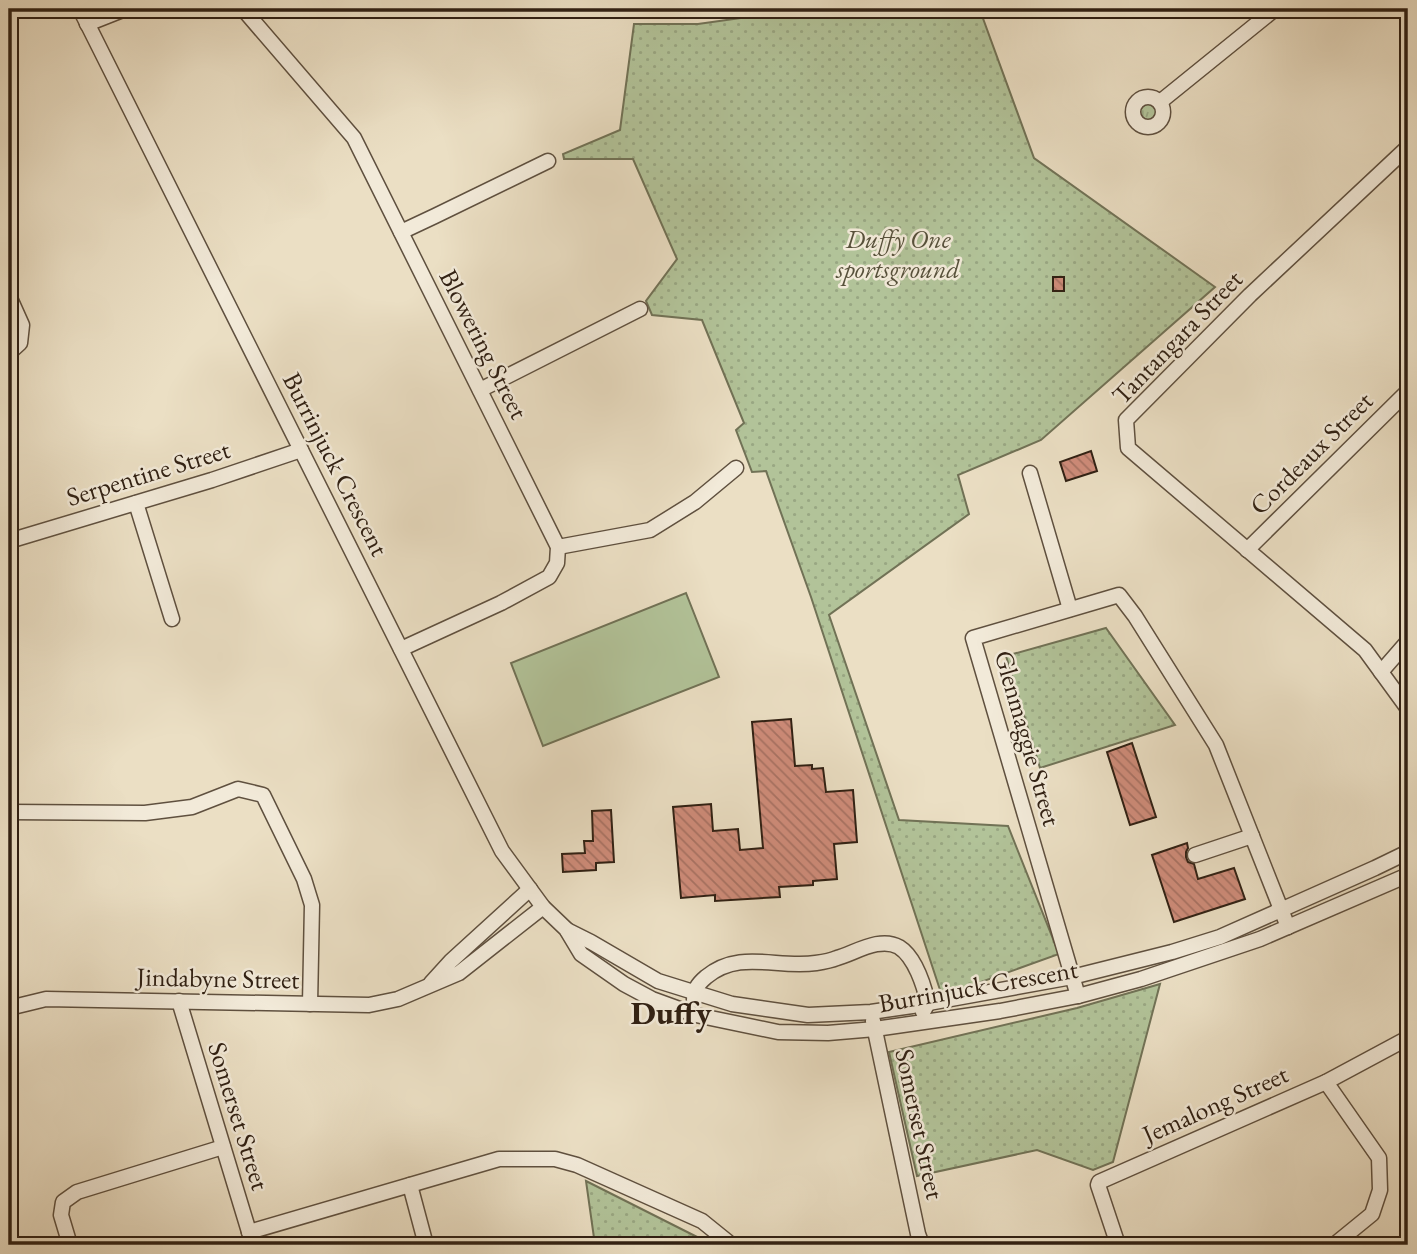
<svg xmlns="http://www.w3.org/2000/svg" width="1417" height="1254" font-family="'EB Garamond',serif">
<style>
.grass{fill:url(#grass-tufts);stroke:#717256;stroke-width:2}
.park{fill:url(#park-dots);stroke:#717256;stroke-width:2}
.pitch{fill:#b2c399;stroke:#717256;stroke-width:2}
.building{fill:url(#building-back-hatch);stroke:#302013;stroke-width:2}
.lines{fill:none;stroke-linecap:round;stroke-linejoin:round}
.minor-casing{stroke:#5f503f;stroke-width:17}
.minor{stroke:#f2ead9;stroke-width:14}
.labels{text-anchor:middle;dominant-baseline:central;stroke-width:5;stroke-linejoin:round;paint-order:stroke}
.park-label{font-size:26px;font-style:italic;fill:#57513b;stroke:#f2ead9}
.street-label{font-size:26px;fill:#302013;stroke:#f2ead9}
.district-label{font-size:33px;font-weight:bold;fill:#302013;stroke:#f2ead9}
</style>
<defs>
<pattern id="grass-tufts" width="24" height="20" patternUnits="userSpaceOnUse" patternTransform="scale(1.75)"><rect width="24" height="20" fill="#b2c399"/><path d="M3 7l-1-3M5 7V3M7 7l1-3M15 17l-1-3M17 17v-4M19 17l1-3" fill="none" stroke="#99a783"/></pattern>
<pattern id="park-dots" width="8" height="8" patternUnits="userSpaceOnUse" patternTransform="scale(1.75)"><rect width="8" height="8" fill="#b2c399"/><path d="M2 2h.1M6 6h.1" fill="none" stroke="#99a783" stroke-width="1.8" stroke-linecap="round"/></pattern>
<pattern id="building-back-hatch" width="6" height="6" patternUnits="userSpaceOnUse" patternTransform="scale(1.75)"><rect width="6" height="6" fill="#cf8c7a"/><path d="M-1 5l2 2M0 0l6 6M5-1l2 2" fill="none" stroke="#a87263"/></pattern>
</defs>
<rect width="100%" height="100%" fill="#ebdfc4"/>
<filter id="stains"><feTurbulence type="fractalNoise" baseFrequency=".00286" numOctaves="4"/><feColorMatrix values="0 0 0 0 .2 0 0 0 0 .09 0 0 0 0 .02 0 0 0 .5 -.17"/></filter>
<radialGradient id="worn" r=".72"><stop offset=".6" stop-color="#630" stop-opacity="0"/><stop offset="1" stop-color="#630" stop-opacity=".3"/></radialGradient>
<!-- grass -->
<circle class="grass" cx="1148" cy="112" r="14"/>
<!-- park -->
<g class="park">
<path d="M805,9H971L981,13L1034,158L1215,287L1041,440L958,475L969,514L829,615L899,820L1008,826L1059,954L942,996L811,597L766,471L752,472L736,430L744,423L702,320L652,315L646,301L677,259L633,159H564L563,154L620,130L634,24H698Z"/>
<path d="M1106,628L1175,725L1040,768L1006,656Z"/>
<path d="M1160,984L1113,1162L1093,1170L1037,1150L917,1176L889,1052L1077,1008Z"/>
<path d="M586,1181L713,1245H595Z"/>
</g>
<!-- pitch -->
<path class="pitch" d="M686,593L719,677L543,746L511,663Z"/>
<!-- building -->
<g class="building">
<rect x="1053" y="277" width="11" height="14"/>
<path d="M1091,451L1097,471L1066,481L1060,462Z"/>
<path d="M791,719L795,766L812,765V769L823,768L826,792L853,790L857,842L834,844L837,879L813,881V885L779,887L780,897L715,901V895L681,898L673,807L711,804L713,831L738,829L740,850L763,848L752,722Z"/>
<path d="M1132,743L1156,817L1130,825L1107,752Z"/>
<path d="M611,810L614,862L596,863V870L563,872L562,854L585,853L584,841H593L592,811Z"/>
<path d="M1187,843L1188,848L1186,852V857L1188,862L1194,864L1198,879L1234,868L1245,899L1174,922L1152,855Z"/>
</g>
<g class="lines">
<defs>
<g id="minor">
<path d="M80,9L502,851L543,907L566,929L581,954L624,984L652,999L696,1015L778,1032L828,1033L875,1029L1000,1011L1078,996L1141,979L1260,939L1408,875"/>
<path d="M243,9L354,138L558,547L557,563L549,577L501,603L401,649"/>
<path d="M87,24L125,9"/>
<circle cx="1148" cy="112" r="15"/>
<path d="M1160,102L1275,9"/>
<path d="M1408,147L1250,295L1126,420L1128,448L1365,650L1408,709"/>
<path d="M401,232L435,216L548,161"/>
<path d="M9,296L22,325L20,343L9,353"/>
<path d="M480,390L640,309"/>
<path d="M1030,473L1070,609"/>
<path d="M136,503L172,619"/>
<path d="M9,541L212,480L301,450"/>
<path d="M558,547L650,530L695,502L736,468"/>
<path d="M1247,550L1408,391"/>
<path d="M1381,672L1408,641"/>
<path d="M9,812L145,813L192,807L238,789L263,795L304,879L312,905L310,1004"/>
<path d="M1195,855L1252,836"/>
<path d="M567,930L591,942L658,981L732,1004L808,1015L871,1012L912,1006L1072,977L1172,952L1220,937L1375,868L1408,852"/>
<path d="M431,983L451,961L530,889"/>
<path d="M1078,996L973,638L1119,595L1135,616L1216,745L1288,927"/>
<path d="M694,1000C694,989 698,984 706,977C740,949 777,969 816,963C823,962 830,961 837,958C855,953 880,936 899,947C915,957 924,986 928,1003L923,1012"/>
<path d="M179,1001L253,1245"/>
<path d="M9,1008L46,999L369,1005L398,999L459,973L543,907"/>
<path d="M873,1021L918,1234L922,1245"/>
<path d="M1326,1082L1379,1158L1380,1190L1372,1214L1334,1245"/>
<path d="M410,1185L426,1245"/>
<path d="M249,1232L499,1159H555L577,1165L702,1221L728,1242L729,1245"/>
<path d="M70,1245L61,1215L63,1202L77,1192L223,1147"/>
<path d="M1118,1245L1098,1185L1099,1182L1326,1082L1408,1038"/>
</g>
</defs>
<!-- minor casing -->
<use href="#minor" class="minor-casing"/>
<!-- minor -->
<use href="#minor" class="minor"/>
</g>
<g class="labels">
<!-- park labels -->
<g class="park-label">
<text x="898" y="239">Duffy One<tspan x="898" dy="30">sportsground</tspan></text>
</g>
<!-- street labels -->
<g class="street-label">
<text transform="translate(1177 337) rotate(-46)">Tantangara Street</text>
<text transform="translate(484 344) rotate(63)">Blowering Street</text>
<text transform="translate(1311 453) rotate(-45)">Cordeaux Street</text>
<text transform="translate(336 464) rotate(63)">Burrinjuck Crescent</text>
<text transform="translate(148 473) rotate(-17)">Serpentine Street</text>
<text transform="translate(1028 738) rotate(74)">Glenmaggie Street</text>
<text transform="translate(218 978) rotate(1)">Jindabyne Street</text>
<text transform="translate(978 986) rotate(-10)">Burrinjuck Crescent</text>
<text transform="translate(1215 1104) rotate(-24)">Jemalong Street</text>
<text transform="translate(239 1116) rotate(73)">Somerset Street</text>
<text transform="translate(920 1124) rotate(78)">Somerset Street</text>
</g>
<!-- district labels -->
<g class="district-label">
<text x="671" y="1012">Duffy</text>
</g>
</g>
<!-- margin -->
<rect width="1417" height="1254" fill="none" stroke="#ebdfc4" stroke-width="35"/>
<rect x="10" y="10" width="1396" height="1233" fill="none" stroke="#302013" stroke-width="3.5"/>
<rect x="18" y="18" width="1382" height="1219" fill="none" stroke="#302013" stroke-width="2"/>
<rect width="100%" height="100%" filter="url(#stains)"/>
<rect width="100%" height="100%" fill="url(#worn)"/>
</svg>
